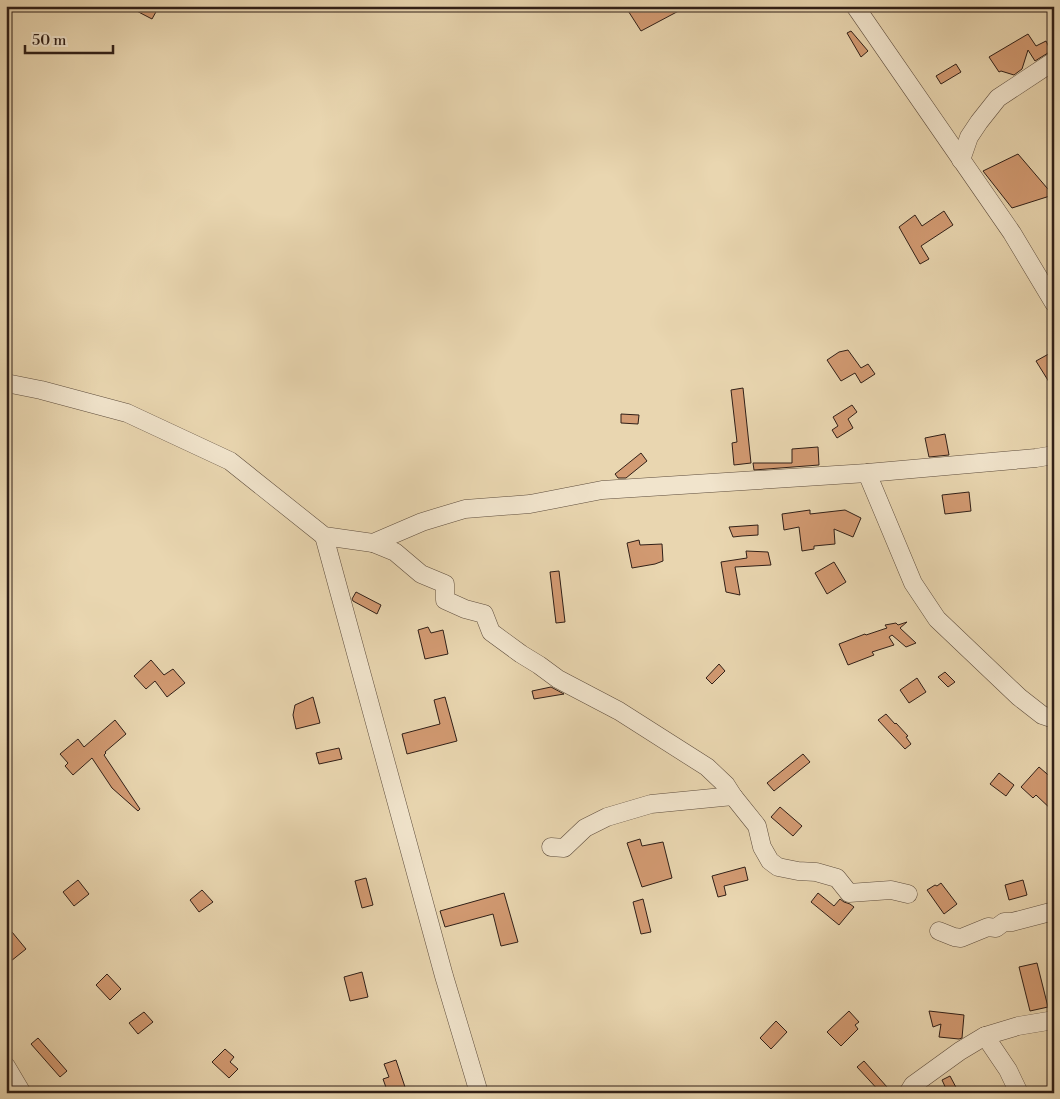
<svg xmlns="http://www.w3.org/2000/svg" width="1060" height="1099" font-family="'Libre Bodoni',serif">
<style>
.building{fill:#d29a72;stroke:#301f17}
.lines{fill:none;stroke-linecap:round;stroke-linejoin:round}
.minor-casing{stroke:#5e4d3d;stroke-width:19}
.minor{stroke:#f1e4cc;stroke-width:18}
</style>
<rect width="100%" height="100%" fill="#e9d6b0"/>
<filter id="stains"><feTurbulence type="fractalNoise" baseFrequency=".004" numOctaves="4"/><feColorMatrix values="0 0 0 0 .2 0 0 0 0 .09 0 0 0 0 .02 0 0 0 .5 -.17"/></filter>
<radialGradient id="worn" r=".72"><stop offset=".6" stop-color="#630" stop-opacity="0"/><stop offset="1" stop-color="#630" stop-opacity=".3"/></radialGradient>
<!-- building -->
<g class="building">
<path d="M127,6H150L157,10L152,19Z"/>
<path d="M625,6H688L641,31Z"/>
<path d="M851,31L868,51L861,57L847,33Z"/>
<path d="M1028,34L1036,46L1046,41L1051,51L1035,61L1028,50L1022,69L1014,75L1001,71L999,72L989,57Z"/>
<path d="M956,64L961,72L941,84L936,76Z"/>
<path d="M1018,154L1053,195L1012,208L983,171Z"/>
<path d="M944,211L953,225L921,246L929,259L920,264L899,227L915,215L922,226Z"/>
<path d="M848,350L861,368L868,364L875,374L861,383L855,373L841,381L827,360L839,352Z"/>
<path d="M1054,351V390L1036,361Z"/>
<path d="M743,388L751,463L734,465L732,443L737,442L731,390Z"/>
<path d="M852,405L857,412L848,419L853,428L837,438L832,430L838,426L833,417Z"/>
<path d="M621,414L639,415L638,424L621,423Z"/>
<path d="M945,434L949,455L929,457L925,438Z"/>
<path d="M818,447L819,465L754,470L753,463H792V449Z"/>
<path d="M641,453L647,461L626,478H618L615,474Z"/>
<path d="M969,492L971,511L945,514L942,495Z"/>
<path d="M810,510V514L845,510L861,518L853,537L834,529L835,544L814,546V549L802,551L799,527L784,530L782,514Z"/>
<path d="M758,525V535L742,536L733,537L729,527Z"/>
<path d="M639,540L640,545L662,544L663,561L655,564L632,568L627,543Z"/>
<path d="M746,551L768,552L771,565L735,567L740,595L726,592L721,562L747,558Z"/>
<path d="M834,562L846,582L827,594L815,573Z"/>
<path d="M559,571L565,622L556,623L550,572Z"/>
<path d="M356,592L381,605L377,614L353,601L352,599Z"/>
<path d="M907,622L900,628L916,643L906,647L892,635L889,637L894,645L872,652L874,655L848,665L839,644L865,634L866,635L887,628L885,625L896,623L898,625Z"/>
<path d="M428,627L431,633L443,630L448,654L425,659L418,630Z"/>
<path d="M151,660L164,675L173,669L185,683L167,697L155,681L146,689L134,676Z"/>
<path d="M719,664L725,671L712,684L706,678Z"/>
<path d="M945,672L955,682L948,687L938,677Z"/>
<path d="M917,678L926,692L909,703L900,690Z"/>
<path d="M551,687L564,694L534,699L532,691Z"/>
<path d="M313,697L320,723L296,729L293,715L295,705Z"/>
<path d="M445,697L457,741L407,754L402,734L440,724L434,700Z"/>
<path d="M886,714L895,724L896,723L908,736L906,737L911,744L905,749L878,720Z"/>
<path d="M115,720L126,734L105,752L106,753L104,755L140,809L138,811L112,788L92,758L73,775L65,766L68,763L60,754L78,739L84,747Z"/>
<path d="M339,748L342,759L319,764L316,753Z"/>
<path d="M803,754L810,762L774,791L767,783Z"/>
<path d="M1039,767L1054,780V812L1036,795L1033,798L1021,787Z"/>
<path d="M999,773L1014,785L1006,796L990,784Z"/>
<path d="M780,807L802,826L793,836L771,817Z"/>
<path d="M640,839L642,846L663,842L672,878L642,887L627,843Z"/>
<path d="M745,867L748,880L724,886L726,895L718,897L712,876Z"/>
<path d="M366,878L373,905L362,908L355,881Z"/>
<path d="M78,880L89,894L74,906L63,892Z"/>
<path d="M1023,880L1027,895L1009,900L1005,885Z"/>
<path d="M941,883L957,904L944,914L927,890L935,885L937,886Z"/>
<path d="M202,890L213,902L199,912L190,900Z"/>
<path d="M504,893L518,942L501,946L493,914L445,927L440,911Z"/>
<path d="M818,893L834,906L840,899L844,902L850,904L854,907L839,925L811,902Z"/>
<path d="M643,899L651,932L641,934L633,902Z"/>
<path d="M12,932L26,949L11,961L6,956V937Z"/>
<path d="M1037,963L1048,1007L1030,1011L1019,967Z"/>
<path d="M362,972L368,997L350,1001L344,977Z"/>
<path d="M107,974L121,989L110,1000L96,985Z"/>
<path d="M849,1011L859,1022L855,1025L858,1029L841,1046L827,1032Z"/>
<path d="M929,1011L964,1015L962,1038L959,1039L939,1037L941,1024L933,1027Z"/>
<path d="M144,1012L153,1022L138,1034L129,1023Z"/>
<path d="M776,1021L787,1032L771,1049L760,1038Z"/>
<path d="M38,1038L67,1071L60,1077L31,1044Z"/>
<path d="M225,1049L234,1057L230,1062L238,1069L229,1078L212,1062Z"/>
<path d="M396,1060L407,1093H388L383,1079L389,1077L384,1064Z"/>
<path d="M864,1061L887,1087L881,1093L857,1067Z"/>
<path d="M950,1076L959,1093H948L942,1080Z"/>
</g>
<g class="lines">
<defs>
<g id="minor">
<path d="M855,6L1012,233L1054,303"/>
<path d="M961,160L969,137L979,122L998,98L1054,61"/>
<path d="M6,383L41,390L127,413L230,461L324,536L373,543L422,522L465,509L530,504L602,490L867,473L1036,458L1054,455"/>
<path d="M867,473L913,583L937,619L1019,697L1042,715L1054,719"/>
<path d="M324,536L444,976L479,1093"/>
<path d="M373,543L395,552L421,574L445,584V600L465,609L484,614L491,632L521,654L539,665L558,679L619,711L707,767L726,785L733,796L757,826L762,847L770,861L778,867L798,871L816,872L837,878L849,893L891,890L908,894"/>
<path d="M551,847L564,848L585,828L607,817L651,804L733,796"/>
<path d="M939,931L954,937L961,938L988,927L996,928L1004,922H1012L1054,911"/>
<path d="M985,1036L1008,1070L1019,1093"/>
<path d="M6,1066L22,1093"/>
<path d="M908,1093L913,1085L960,1051L985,1036L1018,1026L1054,1020"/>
</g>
</defs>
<!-- minor casing -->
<use href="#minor" class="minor-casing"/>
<!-- minor -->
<use href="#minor" class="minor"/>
</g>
<!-- margin -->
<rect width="1060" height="1099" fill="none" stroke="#e9d6b0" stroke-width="25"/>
<rect x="8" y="8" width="1045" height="1084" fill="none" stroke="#301f17" stroke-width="2.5"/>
<rect x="12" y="12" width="1035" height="1074" fill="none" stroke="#301f17"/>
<!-- scale -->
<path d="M25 45v8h88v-8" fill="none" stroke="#301f17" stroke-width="2.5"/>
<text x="32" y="45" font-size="15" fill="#301f17" stroke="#f1e4cc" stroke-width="4" paint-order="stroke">50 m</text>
<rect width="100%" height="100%" filter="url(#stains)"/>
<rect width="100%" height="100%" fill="url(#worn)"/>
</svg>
